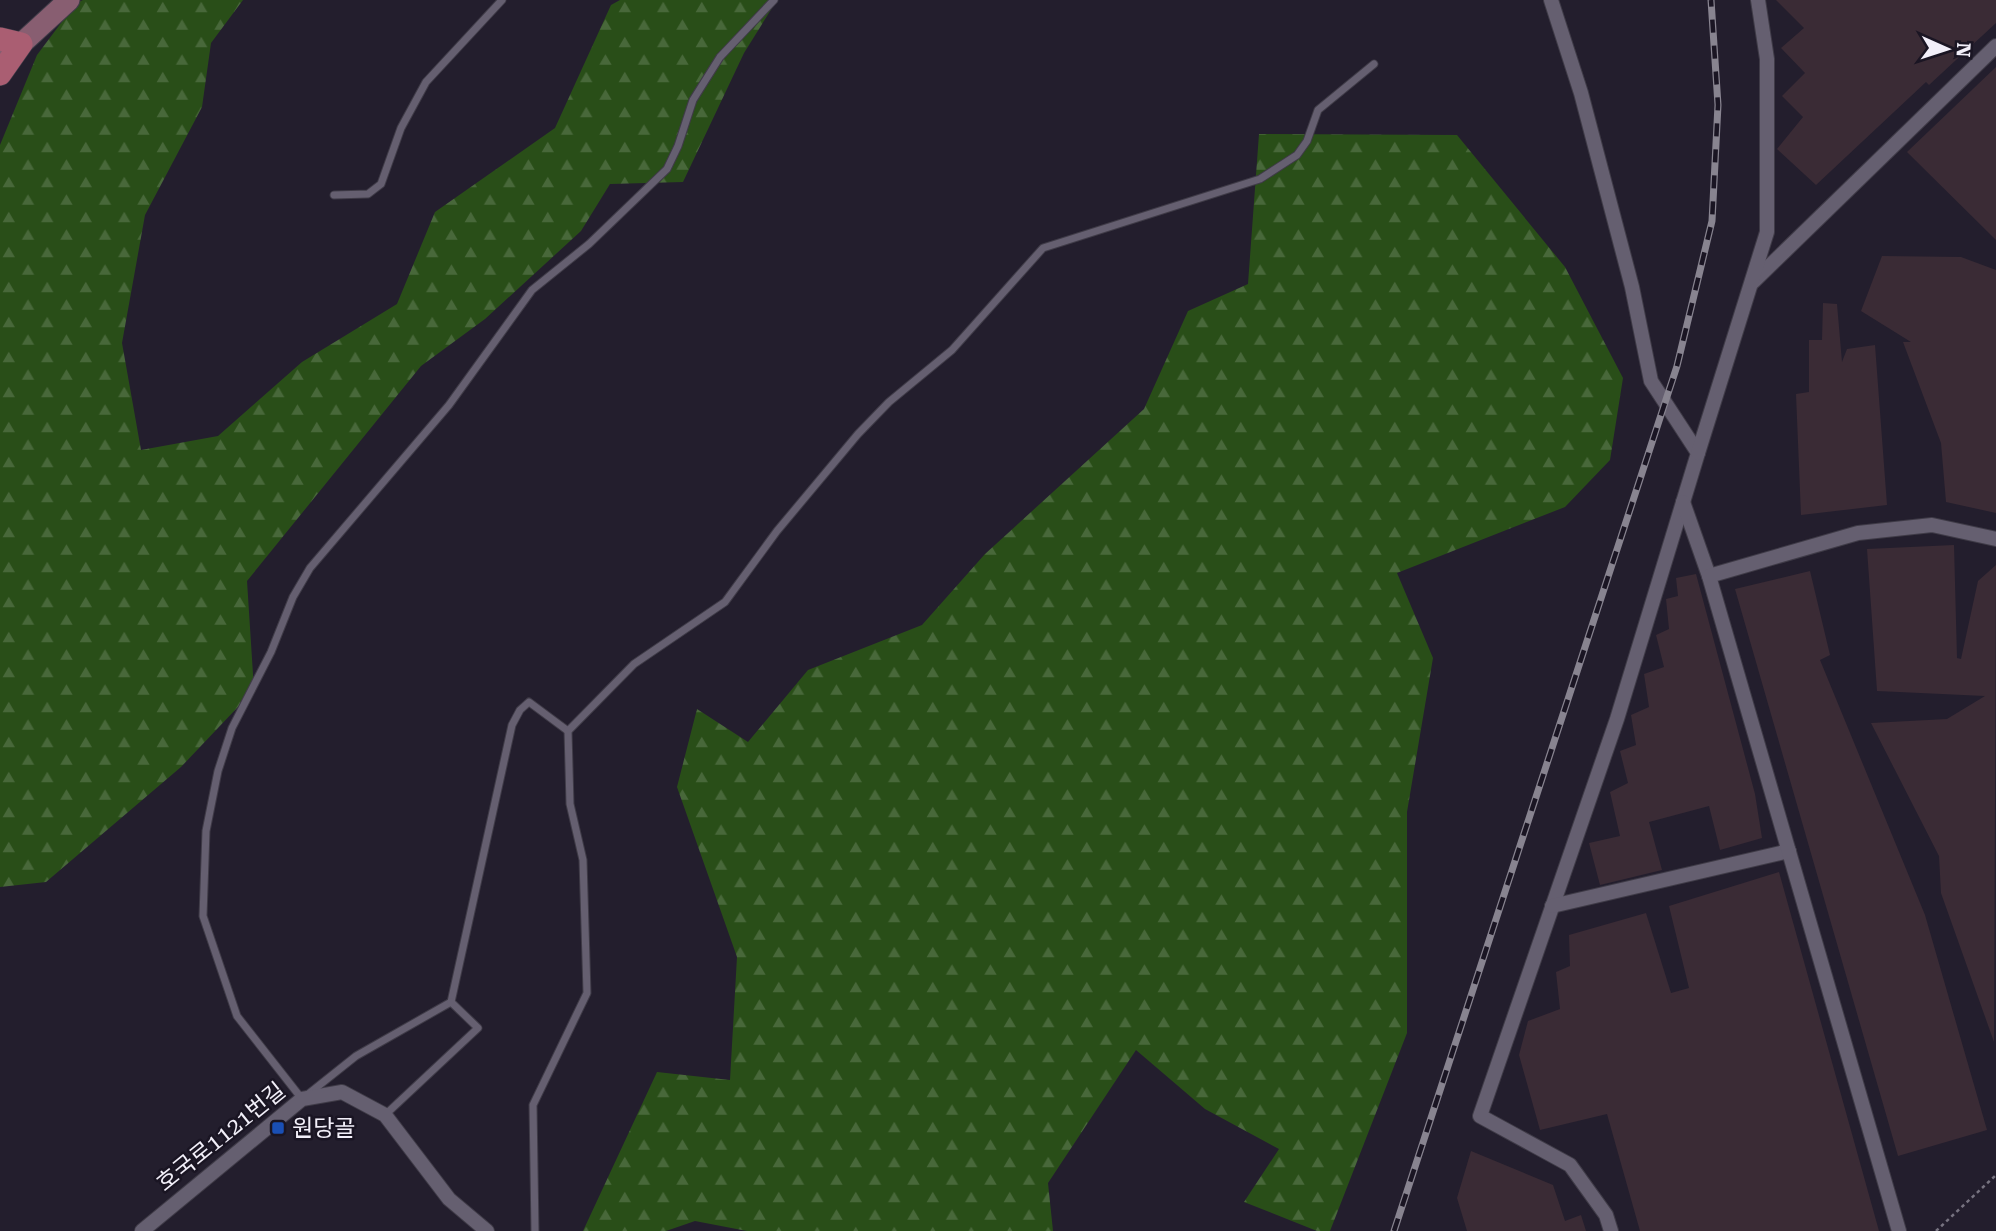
<svg xmlns="http://www.w3.org/2000/svg" width="1996" height="1231" font-family="'Roboto Serif','Noto Sans KR',serif">
<style>
.forest{fill:url(#forest-firs)}
.building{fill:#3a2b35}
.lines{fill:none;stroke-linecap:round;stroke-linejoin:round}
.lane-casing{stroke:#3f3b47;stroke-width:9}
.street-casing{stroke:#3f3b47;stroke-width:16}
.secondary-casing{stroke:#3f3b47;stroke-width:23}
.primary-casing{stroke:#3f3b47;stroke-width:24}
.path{stroke:#777380;stroke-width:2.5;stroke-dasharray:3.5 3.5;stroke-linecap:butt}
.lane{stroke:#655f70;stroke-width:7}
.street{stroke:#655f70;stroke-width:14}
.secondary{stroke:#885e71;stroke-width:21}
.primary{stroke:#aa5e72;stroke-width:23}
.rail-casing{stroke:#888490;stroke-width:7}
.rail{stroke:#1a1523;stroke-width:4.5;stroke-dasharray:13;stroke-linecap:butt}
.transit-dot{fill:#1a4fb4;stroke:#1a1523;stroke-width:2.5}
.labels{text-anchor:middle;dominant-baseline:central;stroke-width:5;stroke-linejoin:round;paint-order:stroke}
.poi-label{font-size:23px;fill:#f2eff9;stroke:#1a1523;text-anchor:start}
.street-label{font-size:23px;fill:#f2eff9;stroke:#1a1523}
</style>
<defs>
<pattern id="forest-firs" width="22" height="20" patternUnits="userSpaceOnUse" patternTransform="scale(1.75)"><rect width="22" height="20" fill="#294e18"/><path d="M5 1l3.5 6h-7zM16 11l3.5 6h-7z" fill="#48683a"/></pattern>
</defs>
<rect width="100%" height="100%" fill="#231e2d"/>
<!-- forest -->
<g class="forest">
<path d="M83,0H243L211,43L202,107L145,215L122,343L141,450L218,436L302,362L397,304L435,212L555,128L611,5L620,0H777L744,53L683,182L610,184L581,231L485,319L421,366L247,581L254,690L181,767L46,882L0,887V145L37,55L76,3Z"/>
<path d="M1259,134L1457,135L1565,267L1623,378L1610,460L1565,507L1397,573L1433,658L1407,812V1033L1330,1231H1317L1244,1202L1279,1149L1205,1109L1136,1050L1048,1183L1053,1231H747L695,1221L666,1231H583L657,1072L730,1080L737,957L677,787L697,709L748,742L808,670L922,625L985,554L1144,409L1188,311L1248,284Z"/>
</g>
<!-- building -->
<g class="building">
<path d="M1776,0H1996V23L1929,85L1926,82L1816,185L1777,149L1803,117L1782,96L1805,73L1781,48L1804,28Z"/>
<path d="M1996,67V240L1907,152Z"/>
<path d="M1882,256L1961,257L1996,270V513L1946,502L1941,443L1903,342H1911L1861,311Z"/>
<path d="M1823,303L1837,304L1842,362L1847,349L1875,345L1887,505L1801,515L1796,394L1809,392V340H1822Z"/>
<path d="M1954,545L1957,658L1961,659L1978,581L1996,565L1994,1042L1941,893L1939,856L1871,723L1947,719L1985,696L1877,691L1867,549Z"/>
<path d="M1810,571L1830,655L1820,660L1925,915L1987,1130L1898,1156L1735,589Z"/>
<path d="M1696,574L1755,794L1762,838L1720,850L1709,806L1649,822L1662,870L1600,885L1589,843L1620,836L1610,792L1628,783L1620,751L1636,745L1631,715L1649,707L1644,674L1664,667L1656,635L1669,629L1666,599L1678,596L1676,578Z"/>
<path d="M1779,872L1879,1231H1640L1607,1114L1540,1130L1519,1055L1528,1021L1560,1009L1556,972L1570,966L1569,935L1646,913L1671,993L1689,988L1669,906Z"/>
<path d="M1471,1151L1553,1185L1565,1221L1581,1215L1586,1231H1467L1457,1198Z"/>
</g>
<g class="lines">
<defs>
<g id="lane">
<path d="M334,195L368,194L381,184L401,128L426,82L502,0"/>
<path d="M568,731L529,702L520,710L512,725L451,1002L356,1056L302,1099L237,1016L203,916L206,831L218,771L232,728L271,652L293,597L310,568L449,405L532,290L589,244L667,169L678,146L693,100L720,57L774,0"/>
<path d="M385,1115L478,1028L451,1002"/>
<path d="M535,1231L533,1105L587,993L583,860L570,804L568,731L634,664L725,602L777,531L858,434L889,402L952,350L1043,248L1260,179L1297,155L1307,141L1318,110L1374,64"/>
</g>
<g id="street">
<path d="M1551,0L1581,93L1632,287L1651,381L1698,453L1617,719L1480,1116L1570,1165L1606,1215L1611,1231"/>
<path d="M1753,282L1996,46"/>
<path d="M1698,453L1767,232V59L1758,0"/>
<path d="M1683,502L1709,576"/>
<path d="M1552,906L1789,851"/>
<path d="M142,1231L302,1099L342,1092L385,1115L449,1199L487,1231"/>
<path d="M1899,1231L1709,576L1858,533L1932,525L1996,539"/>
</g>
<path id="secondary" d="M5,48L21,44L69,0"/>
<path id="primary" d="M0,39L21,44L0,74"/>
</defs>
<!-- lane casing -->
<use href="#lane" class="lane-casing"/>
<!-- street casing -->
<use href="#street" class="street-casing"/>
<!-- secondary casing -->
<use href="#secondary" class="secondary-casing"/>
<!-- primary casing -->
<use href="#primary" class="primary-casing"/>
<!-- path -->
<path class="path" d="M1936,1231L1996,1175"/>
<!-- lane -->
<use href="#lane" class="lane"/>
<!-- street -->
<use href="#street" class="street"/>
<!-- secondary -->
<use href="#secondary" class="secondary"/>
<!-- primary -->
<use href="#primary" class="primary"/>
<defs>
<path id="rail" d="M1394,1231L1677,366L1712,221L1718,105L1711,0"/>
</defs>
<!-- rail casing -->
<use href="#rail" class="rail-casing"/>
<!-- rail -->
<use href="#rail" class="rail"/>
</g>
<!-- markers -->
<rect class="transit-dot" x="271" y="1121" width="14" height="14" rx="3.5"/>
<g class="labels">
<!-- poi labels -->
<g class="poi-label">
<text x="292" y="1128">원당골</text>
</g>
<!-- street labels -->
<g class="street-label">
<text transform="translate(221 1137) rotate(-39)">호국로1121번길</text>
</g>
</g>
<!-- north arrow -->
<g transform="translate(1947 49) rotate(93)" stroke="#1a1523" stroke-width="5" paint-order="stroke">
<path d="M0-5L12 26L0 18L-12 26Z" fill="#f2eff9"/>
<text y="-10" font-size="19" font-weight="bold" text-anchor="middle" fill="#f2eff9">N</text>
</g>
</svg>
